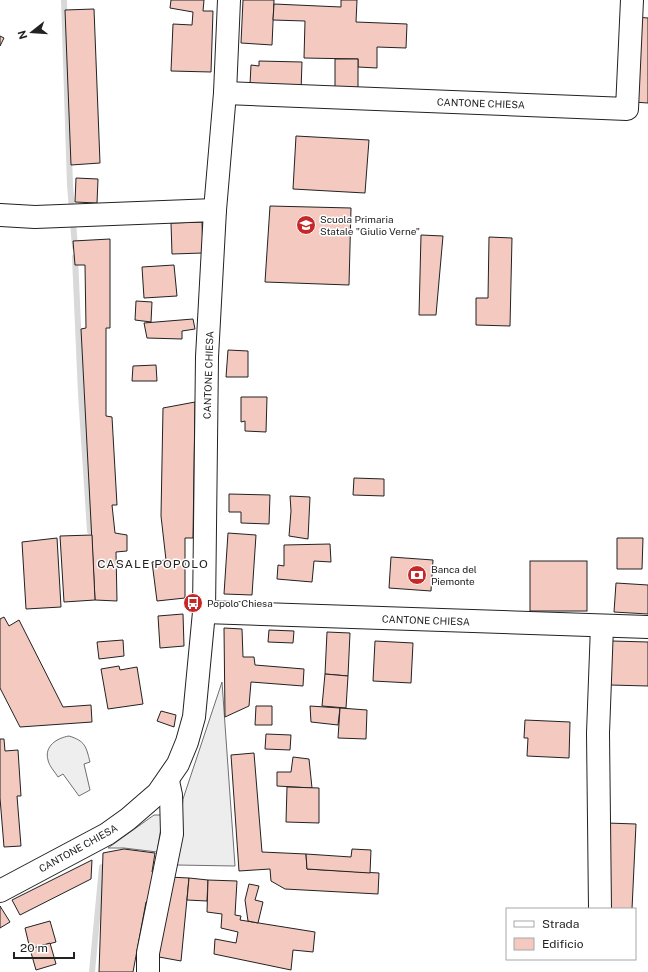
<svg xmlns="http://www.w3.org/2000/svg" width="648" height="972" font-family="'Public Sans',sans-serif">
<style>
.green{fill:#eee;stroke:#6f6f6f}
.parking{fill:#ededed;stroke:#6f6f6f}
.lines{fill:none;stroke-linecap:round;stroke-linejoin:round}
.stream{stroke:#d9d9d9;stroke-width:6}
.building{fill:#f3c9c0;stroke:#222}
.minor-casing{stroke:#222;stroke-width:24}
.minor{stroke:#fff;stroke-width:22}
.labels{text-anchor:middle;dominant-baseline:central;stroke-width:3;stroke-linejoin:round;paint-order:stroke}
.street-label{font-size:10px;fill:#222;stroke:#fff}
.poi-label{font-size:10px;fill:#222;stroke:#fff;text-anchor:start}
.quarter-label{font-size:12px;letter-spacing:1px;fill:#222;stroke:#fff}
</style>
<rect width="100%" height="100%" fill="#fff"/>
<!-- green -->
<path class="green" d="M69,736C85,741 86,746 90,762L84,764L90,790L79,796L63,774L58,777C55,772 49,766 48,760C44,746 57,738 69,736Z"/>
<!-- parking -->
<g class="parking">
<path d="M222,682L235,866L177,865L183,799Z"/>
<path d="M154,815H163L157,852L124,848H108Z"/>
</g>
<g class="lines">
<!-- stream -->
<g class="stream">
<path d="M64,0L70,185L75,247"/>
<path d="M75,257L81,394L90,531"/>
<path d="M92,972L102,867"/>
</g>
</g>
<!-- building -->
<g class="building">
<path d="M171,0H204L203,11H213L211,72L171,71L173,24L192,25L193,12L170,8Z"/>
<path d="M243,0H274L272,45L241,43Z"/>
<path d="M341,0H357L356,22L407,24L406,48L377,47V68L358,67V59L304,58L305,21L273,20L274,4L341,7Z"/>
<path d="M94,9L100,163L71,165L65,10Z"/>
<path d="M636,17L648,18V103L633,102Z"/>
<path d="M0,36L4,38L0,46Z"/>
<rect x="335" y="59" width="23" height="30"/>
<path d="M259,61L302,62L301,91L250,84L251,65L259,66Z"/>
<path d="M296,136L369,140L365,193L293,189Z"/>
<path d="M76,178L98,179L97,203L75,202Z"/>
<path d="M270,206L351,208L349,285L265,282Z"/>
<path d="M202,222L203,253L172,254L171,223Z"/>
<path d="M421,235L443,236L436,315H419Z"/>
<path d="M489,237L512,238L510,326L476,325V298H488Z"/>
<path d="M110,239V328H106V416L112,417L117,505H112L115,533L127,535V551L116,552L117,601L95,600L81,329L86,328L85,265H75L73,241Z"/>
<path d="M174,265L177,296L144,298L142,267Z"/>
<path d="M136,301L152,302L151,322L135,320Z"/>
<path d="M193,319L195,329L182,331V339L147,338L144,323Z"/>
<path d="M228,350L248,351V377H226Z"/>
<path d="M156,365L157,381H132L133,366Z"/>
<path d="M241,397H267L266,432L245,431V421L241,422Z"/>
<path d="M195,402L193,538H185V598L157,601L152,562L166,560L161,516L163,408Z"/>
<path d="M354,478L384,479V496L353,495Z"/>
<path d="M229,494L270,495L269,524L241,523V512H229Z"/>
<path d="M290,496L310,497L308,539L289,536L291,511Z"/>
<path d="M228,533L256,535L252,595L224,594Z"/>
<path d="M92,535L95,600L64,602L60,536Z"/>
<path d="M57,538L61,607L26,609L22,542Z"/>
<path d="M617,538H643L642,569H617Z"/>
<path d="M330,544L331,562L314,561L312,582L277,579L278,565L284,566V545Z"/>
<path d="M391,557L433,560L431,591L389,588Z"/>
<rect x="530" y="561" width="57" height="50"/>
<path d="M616,583L648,585V614L614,612Z"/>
<path d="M183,614L184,646L160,648L158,616Z"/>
<path d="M4,617L9,626L19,620L63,707L91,705L92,722L20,727L0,688V619Z"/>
<path d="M224,628L242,629L243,657H254L255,665L304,669L303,686L251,682L249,706L225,717Z"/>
<path d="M269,630L294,631L293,643L268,642Z"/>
<path d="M327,632L350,633L348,676L325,674Z"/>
<path d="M123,640L124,656L99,659L97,642Z"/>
<path d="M375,641L413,643L411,683L373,681Z"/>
<path d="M612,641L648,642V686L610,685Z"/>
<path d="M119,666L120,670L137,667L143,704L108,709L101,669Z"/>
<path d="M325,674L348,676L346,708L322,706Z"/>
<path d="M256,706H272V725H255Z"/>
<path d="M310,706L340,708L338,725L311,722Z"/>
<path d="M340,708L367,710L366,739L338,738Z"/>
<path d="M161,711L176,715L174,727L157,721Z"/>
<path d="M525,720L570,722L569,758L527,756L528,738H524Z"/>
<path d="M266,734L291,735L290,750L265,749Z"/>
<path d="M0,739H4L5,751L18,750L21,796H17L21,846L4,847L0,798Z"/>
<path d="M254,753L262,852L306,854L307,869L379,873L378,894L285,889L271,881L270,869L239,871L231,755Z"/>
<path d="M293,757L309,759L312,788L277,786V772H291Z"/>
<path d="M287,787L319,788V823L286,822Z"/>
<path d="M607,823L636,824L632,909H603Z"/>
<path d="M124,849L155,853L152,872L156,873L152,899L146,902L133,972H99L103,853Z"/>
<path d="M352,849L371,850L370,873L307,869L306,854L351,857Z"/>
<path d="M92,860L91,879L20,915L12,900Z"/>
<path d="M168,877L189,878L181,961L159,957Z"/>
<path d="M189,878L208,880L207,901L187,900Z"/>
<path d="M208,880L237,881L235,915L241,916L240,920L315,932L313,952L293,950L291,970L214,954L215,939L236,943L238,932L221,928L222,914L207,912Z"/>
<path d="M249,884L259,886L255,900L263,902L258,923L248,921L245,900Z"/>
<path d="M0,906L10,922L0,928Z"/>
<path d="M50,921L56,942L30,949L25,928Z"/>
<path d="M50,943L56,964L36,970L30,949Z"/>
</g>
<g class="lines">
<defs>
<g id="minor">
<path d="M225,93L627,109L632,0"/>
<path d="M0,215L35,217L215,210"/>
<path d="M204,612L648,627"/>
<path d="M0,891L107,834L128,819L158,793L178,764L187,742L194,717L204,612L207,357L215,210L225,93L229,0"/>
<path d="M600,909L598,733L602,626"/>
<path d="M148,972V953L172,834L171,795L168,781"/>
</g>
</defs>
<!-- minor casing -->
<use href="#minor" class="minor-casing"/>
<!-- minor -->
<use href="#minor" class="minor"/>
</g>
<!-- icons -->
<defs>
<symbol id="school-disc" viewBox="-11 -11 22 22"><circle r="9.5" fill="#c62828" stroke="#fff"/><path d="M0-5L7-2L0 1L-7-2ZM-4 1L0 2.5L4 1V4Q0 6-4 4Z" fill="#fff"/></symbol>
<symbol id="bank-disc" viewBox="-11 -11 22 22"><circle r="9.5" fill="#c62828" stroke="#fff"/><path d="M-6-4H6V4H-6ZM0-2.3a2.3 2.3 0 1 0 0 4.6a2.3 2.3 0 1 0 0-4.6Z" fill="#fff"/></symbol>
<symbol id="bus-disc" viewBox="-11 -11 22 22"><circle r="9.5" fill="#c62828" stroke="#fff"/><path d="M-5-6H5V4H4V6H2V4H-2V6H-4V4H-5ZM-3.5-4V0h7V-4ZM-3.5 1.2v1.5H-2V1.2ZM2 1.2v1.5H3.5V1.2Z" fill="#fff"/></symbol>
</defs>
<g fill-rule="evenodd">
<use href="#school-disc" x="295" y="214" width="22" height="22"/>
<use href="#bank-disc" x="406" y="564" width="22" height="22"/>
<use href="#bus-disc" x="182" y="592" width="22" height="22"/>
</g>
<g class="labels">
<!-- street labels -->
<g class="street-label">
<text transform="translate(481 103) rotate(2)">CANTONE CHIESA</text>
<text transform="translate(208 375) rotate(-88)">CANTONE CHIESA</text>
<text transform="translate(426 620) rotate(2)">CANTONE CHIESA</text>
<text transform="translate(78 848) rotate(-29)">CANTONE CHIESA</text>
</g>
<!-- poi labels -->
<g class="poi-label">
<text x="320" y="219">Scuola Primaria<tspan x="320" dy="12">Statale "Giulio Verne"</tspan></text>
<text x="431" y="569">Banca del<tspan x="431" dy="12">Piemonte</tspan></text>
<text x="207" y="603">Popolo Chiesa</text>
</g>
<!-- quarter labels -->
<g class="quarter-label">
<text x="153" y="564">CASALE POPOLO</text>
</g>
</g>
<!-- legend -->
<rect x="506" y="908" width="130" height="52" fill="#ffffff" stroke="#a7a7a7"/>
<rect x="514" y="921" width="20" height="6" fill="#ffffff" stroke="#a7a7a7"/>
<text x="542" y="928" font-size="12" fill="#222222">Strada</text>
<rect x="514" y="938" width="20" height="12" fill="#f3c9c0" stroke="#a7a7a7"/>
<text x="542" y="948" font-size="12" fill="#222222">Edificio</text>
<!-- north arrow -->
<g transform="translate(32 32) rotate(253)" stroke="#ffffff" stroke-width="3" paint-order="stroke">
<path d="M0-3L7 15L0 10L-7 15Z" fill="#222222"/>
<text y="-6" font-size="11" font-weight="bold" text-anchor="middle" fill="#222222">N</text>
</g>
<!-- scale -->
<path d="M14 952v6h60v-6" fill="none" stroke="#222222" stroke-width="2"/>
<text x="20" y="952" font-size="12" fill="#222222" stroke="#ffffff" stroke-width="3" paint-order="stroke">20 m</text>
</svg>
